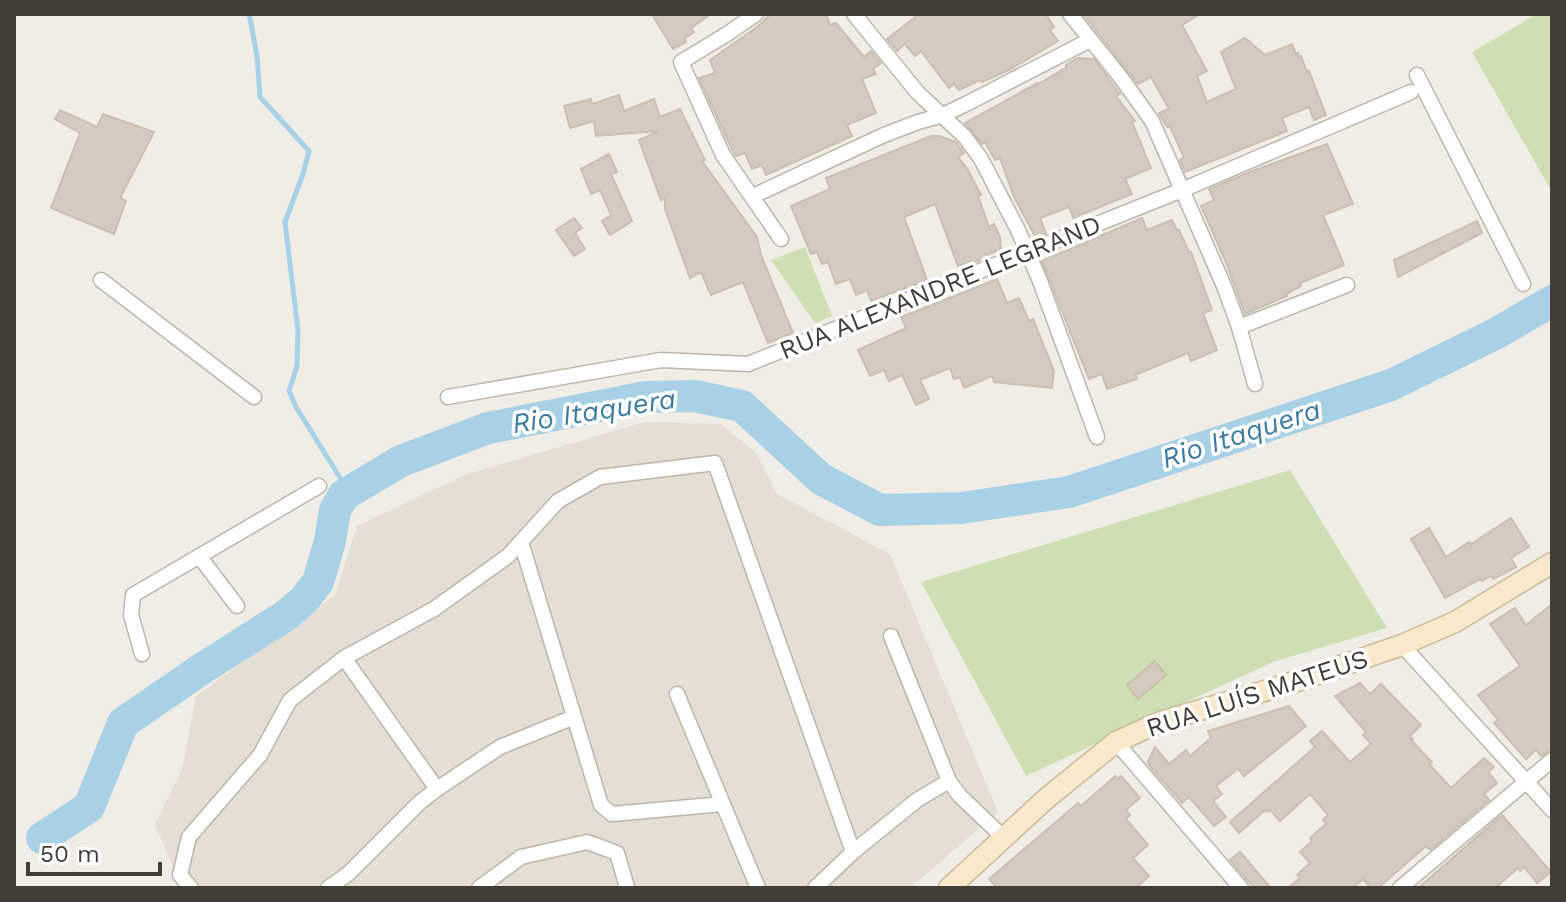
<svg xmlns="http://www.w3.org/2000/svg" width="1566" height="902" font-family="'Work Sans',sans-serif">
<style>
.residential{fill:#e4ded4}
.green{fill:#cee0b3}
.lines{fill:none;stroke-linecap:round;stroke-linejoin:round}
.stream{stroke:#a9d1e6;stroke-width:5}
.river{stroke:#a9d1e6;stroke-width:32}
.building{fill:#d4cabf;stroke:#cabfb1;stroke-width:2}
.minor-casing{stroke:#beb6ac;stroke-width:17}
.secondary-casing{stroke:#cbbb9a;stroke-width:23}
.minor{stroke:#fff;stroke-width:14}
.secondary{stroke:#f7e9c9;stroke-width:20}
.labels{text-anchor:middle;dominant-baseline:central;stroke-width:7;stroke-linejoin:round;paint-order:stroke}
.street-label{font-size:26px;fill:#423d36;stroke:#fff}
.water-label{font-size:28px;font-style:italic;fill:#3d7ca0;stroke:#fff}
</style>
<rect width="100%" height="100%" fill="#f0ede6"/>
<!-- residential -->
<path class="residential" d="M645,422L721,424L756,453L777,494L890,554L998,812L910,888H182L155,825L182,770L196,696L335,595L357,526L467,474Z"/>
<!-- green -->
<g class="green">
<path d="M1537,14H1552V192L1472,52Z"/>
<path d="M805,247L832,316L815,323L771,260Z"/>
<path d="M1290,470L1387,628L1273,662L1026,776L921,582Z"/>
</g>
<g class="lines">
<!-- stream -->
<path class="stream" d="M248,14L250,18L257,56L260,97L309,151L303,174L285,222L298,330L297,366L289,391L296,407L349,492"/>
<!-- river -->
<path class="river" d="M42,838L89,807L123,723L203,668L285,616L304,600L318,582L330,541L335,510L344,495L401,461L488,428L646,397L695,396L742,406L821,479L880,510L961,508L1069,492L1391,385L1497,333L1552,301"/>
</g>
<!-- building -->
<g class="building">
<path d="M652,14H711L691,28L694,32L684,39L686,42L673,49Z"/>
<path d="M771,14H826L830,25L836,23L864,57L871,51L881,63L873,69L876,74L862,79L876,113L847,125L852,136L766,175L762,165L752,169L745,153L736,156L732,150L699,78L715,73L710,60L757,27Z"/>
<path d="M919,14H1046L1054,27L1050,30L1058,41L1009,70L982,82L980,80L959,90L954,84L949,88L921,51L915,56L905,44L897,51L887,39Z"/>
<path d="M1083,14H1200L1182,25L1207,71L1197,76L1207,102L1236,89L1221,52L1245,38L1265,55L1292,44L1296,54L1298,53L1299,57L1301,56L1307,72L1309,71L1326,115L1314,120L1309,107L1282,118L1287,131L1185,172L1180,160L1184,158L1170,126L1167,127L1159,113L1169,109L1151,77L1138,84Z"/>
<path d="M1077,58L1094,59L1120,94L1116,96L1135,121L1132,122L1151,168L1125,179L1132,194L1073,218L1069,207L1040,218L1046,234L1036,238L1014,197L1000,158L995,160L985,142L982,144L965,123L1036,84L1035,86L1067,67L1066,65Z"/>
<path d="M619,95L624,111L654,99L660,117L680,109L705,160L702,161L757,237L761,255L793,333L768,343L743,282L711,295L701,272L690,278L665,209V198L661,200L639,140L659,131L596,136L594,121L570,128L564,106L591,99L592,104Z"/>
<path d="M60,110L97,127L103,114L154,132L120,198L126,201L114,234L51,208L80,133L55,119Z"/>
<path d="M931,136H939L956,142L964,153L958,157L968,170L981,195L978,196L989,227L994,224L1000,237L1001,249L987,255L988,257L972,263L971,261L958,266L935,204L904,217L927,280L871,301L867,290L856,295L850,279L836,284L828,262L822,264L817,252L811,254L791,206L830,189L826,178Z"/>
<path d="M1327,144L1353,204L1323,215L1344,265L1300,283L1301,286L1286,294L1287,296L1245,314L1225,260L1201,206L1214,200L1209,189L1255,170Z"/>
<path d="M609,154L617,172L611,174L632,221L610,235L602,221L611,215L600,190L591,194L581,169Z"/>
<path d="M574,218L582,228L575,233L585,249L574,256L556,230Z"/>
<path d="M1142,218L1147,230L1172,220L1177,230H1179L1189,252H1191L1212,310L1203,313L1217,350L1191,361L1188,353L1135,375L1137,379L1107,389L1102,374L1089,379L1042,261Z"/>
<path d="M1477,221L1482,233L1398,277L1394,260Z"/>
<path d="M997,279L1007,303L1019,298L1029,321L1033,319L1054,371L1052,388L994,382L992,376L964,388L960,377L954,379L950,368L920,380L929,399L916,405L902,375L889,381L884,370L870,376L858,350L906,328L901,317Z"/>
<path d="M1511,518L1529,547L1511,558L1516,567L1493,579L1491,576L1482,581L1480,579L1445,598L1411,539L1429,528L1446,557L1469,542L1471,544Z"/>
<path d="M1552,604V750L1541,756L1536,750L1526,759L1494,723L1498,720L1478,695L1520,666L1490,624L1515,608L1526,625Z"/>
<path d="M1155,661L1166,675L1138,699L1127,685Z"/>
<path d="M1360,683L1370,694L1381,684L1421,725L1410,736L1413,739L1411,740L1432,762L1429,764L1451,788L1484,758L1494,767L1488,772L1497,783L1484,794L1489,800L1430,850L1426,846L1378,888H1371L1363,879L1353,888H1288L1300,878L1297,875L1310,863L1300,852L1312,841L1310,838L1326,824L1323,820L1328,815L1310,794L1280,821L1270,810L1267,812L1265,810L1239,833L1230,822L1315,747L1310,741L1322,731L1350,762L1371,744L1363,735L1366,732L1335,696Z"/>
<path d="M1289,706L1306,726L1244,776L1238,769L1216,786L1222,794L1213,801L1226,817L1214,826L1189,797L1182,803L1149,765L1148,761L1155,747L1169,764L1186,750L1190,756L1211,738L1208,731Z"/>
<path d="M1115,776L1118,779L1121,776L1140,798L1126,810L1130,815L1126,819L1148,845L1133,858L1149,876L1136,888H997L989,879L1078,803L1081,806Z"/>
<path d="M1502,815L1551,872L1537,883L1524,867L1520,871L1518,868L1495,888H1418Z"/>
<path d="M1240,852L1271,888H1254L1230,860Z"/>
</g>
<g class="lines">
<defs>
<g id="minor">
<path d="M756,14L727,34L681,62L723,155L781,239"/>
<path d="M854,14L917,92L965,137L981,159L1018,230L1040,281L1097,437"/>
<path d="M1070,14L1122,79L1152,121L1224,286L1239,327L1255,384"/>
<path d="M1417,75L1523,284"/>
<path d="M753,196L884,135L918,122L943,115L968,103L1090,40"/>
<path d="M101,280L254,397"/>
<path d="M1239,327L1347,285"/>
<path d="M448,397L661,360L748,364L1182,190L1411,92"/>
<path d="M521,542L601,805L612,814L723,804"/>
<path d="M199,556L237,606"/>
<path d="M891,636L949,781L960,796L1004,838"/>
<path d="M1402,645L1552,810"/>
<path d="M142,654L131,615L133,595L319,486"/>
<path d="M344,658L437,789"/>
<path d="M677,694L758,888"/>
<path d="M1116,742L1241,888"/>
<path d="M191,888L180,875L189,837L260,755L290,700L344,658L434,609L508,556L558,501L600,477L715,463L853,852"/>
<path d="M328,888L348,874L419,803L437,789L500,747L574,717"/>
<path d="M479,888L521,857L587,842L617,853L627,887L626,888"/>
<path d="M815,888L853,852L917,800L949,781"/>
<path d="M1400,888L1552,760"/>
</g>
<path id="secondary" d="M949,888L1047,798L1116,742L1160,722L1291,683L1402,645L1455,622L1552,563"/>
</defs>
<!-- minor casing -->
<use href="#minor" class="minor-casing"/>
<!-- secondary casing -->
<use href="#secondary" class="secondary-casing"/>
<!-- minor -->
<use href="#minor" class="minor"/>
<!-- secondary -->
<use href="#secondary" class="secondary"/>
</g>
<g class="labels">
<!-- street labels -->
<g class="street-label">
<text transform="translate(940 287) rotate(-22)">RUA ALEXANDRE LEGRAND</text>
<text transform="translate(1257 693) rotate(-18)">RUA LUÍS MATEUS</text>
</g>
<!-- water labels -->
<g class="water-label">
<text transform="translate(594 411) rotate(-9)">Rio Itaquera</text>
<text transform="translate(1241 434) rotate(-18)">Rio Itaquera</text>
</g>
</g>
<!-- border -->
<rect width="1566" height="902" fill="none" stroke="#423d36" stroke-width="32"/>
<!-- scale -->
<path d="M28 862v12h132v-12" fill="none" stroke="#423d36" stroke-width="4"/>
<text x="40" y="862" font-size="24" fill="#423d36" stroke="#ffffff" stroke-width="6" paint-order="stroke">50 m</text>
</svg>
